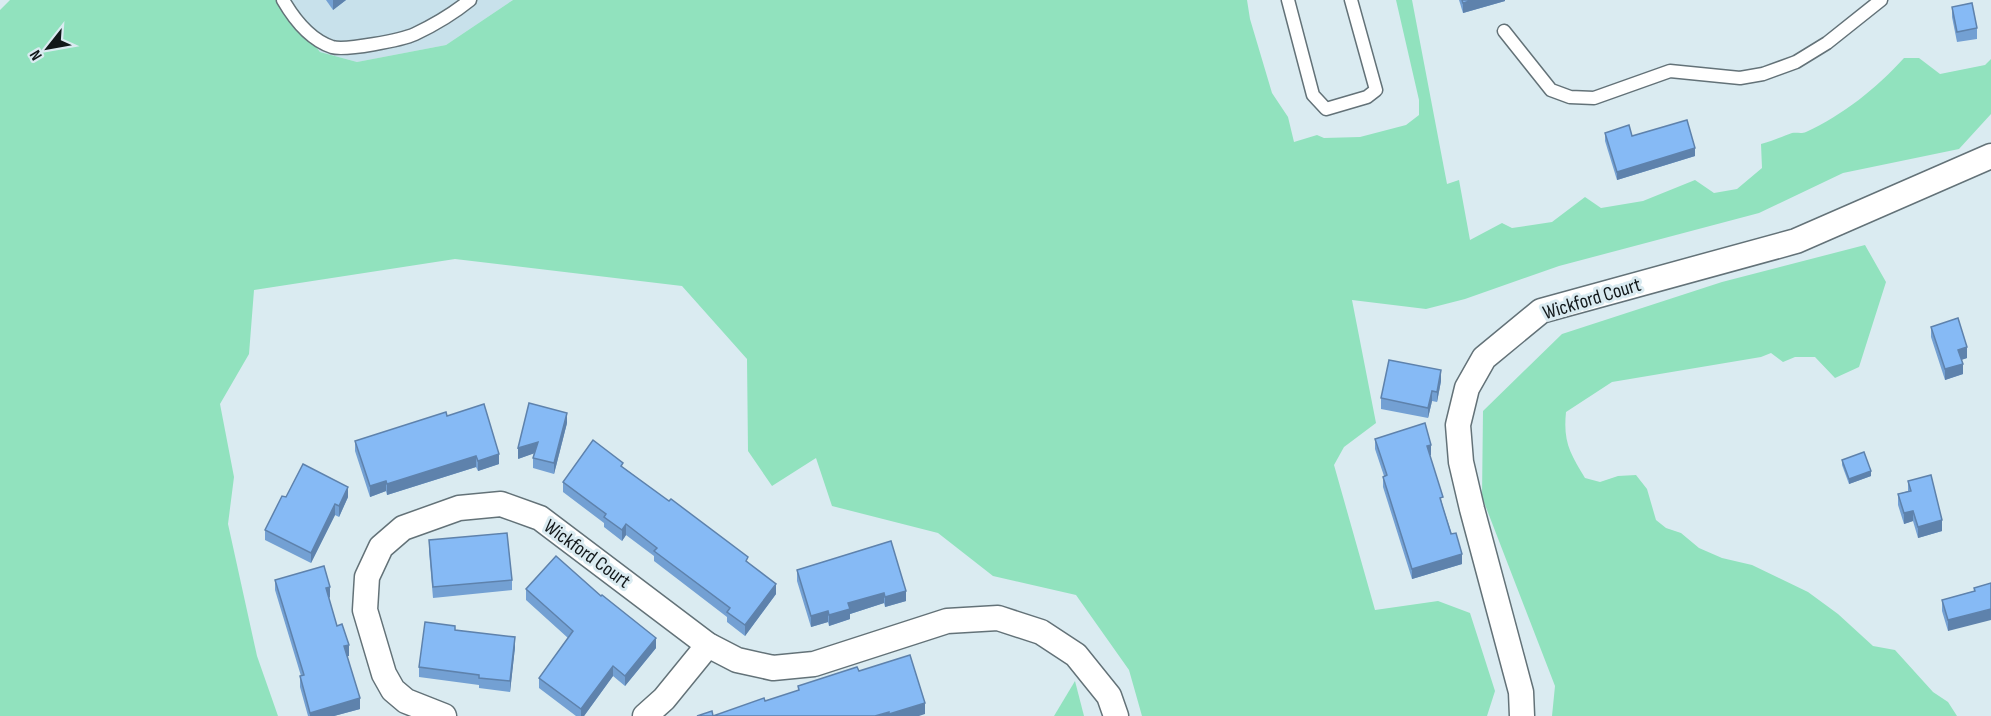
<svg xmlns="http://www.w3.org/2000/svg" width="1991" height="716" font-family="'Sofia Sans Condensed',sans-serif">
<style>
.built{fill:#c8e1eb}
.green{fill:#91e2be}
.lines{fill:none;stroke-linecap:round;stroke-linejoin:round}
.lane-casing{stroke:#637278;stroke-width:15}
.street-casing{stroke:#637278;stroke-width:27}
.lane{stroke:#fff;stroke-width:12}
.street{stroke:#fff;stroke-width:24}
.wall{fill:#73a0d3}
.shaded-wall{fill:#5e82ac}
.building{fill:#86baf5;stroke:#5e82ac;stroke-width:1.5}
.labels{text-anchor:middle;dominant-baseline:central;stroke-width:6;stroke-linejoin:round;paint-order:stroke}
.street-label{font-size:20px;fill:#12181a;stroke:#daebf1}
</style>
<rect width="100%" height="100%" fill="#daebf1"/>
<!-- built -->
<path class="built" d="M280,0H513L446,45L357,62L320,52Z"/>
<!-- green -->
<g class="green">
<path d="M10,0H280L320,52L357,62L446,45L513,0H1247L1250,19L1272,93L1288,117L1294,142L1317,135L1324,138L1360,137L1406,125L1419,115V100L1396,0H1412L1447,184L1459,180L1470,240L1502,223L1512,228L1552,222L1585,197L1601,208L1643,201L1695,180L1714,193L1737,189L1762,168L1761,144C1773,141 1783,136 1792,133C1797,132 1801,134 1806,132C1843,115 1877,88 1904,58H1919L1940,74L1985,65L1991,59V114L1959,149L1843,173L1759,213L1559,266L1465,299L1426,309L1352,300L1376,423L1344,447L1334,465L1375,610L1438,601L1470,613L1495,691L1487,716H1142L1129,670L1076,595L993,576L938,533L832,506L816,458L772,486L748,451L747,359L682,286L455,259L254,290L249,354L220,404L234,477L228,524L257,656L278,716H0V10Z"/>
<path d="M1865,245L1886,282L1859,367L1835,378L1815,357H1795L1783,362L1771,353L1761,357L1612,382L1566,412C1563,442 1570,453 1585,478L1600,482L1618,476L1636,475L1647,489L1656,520L1666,528L1681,533L1699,548L1722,558L1752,565L1808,592L1838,614L1873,646L1895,650L1933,692L1948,702L1957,716H1552L1555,686L1482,497L1483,411L1562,334L1722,282Z"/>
<path d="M1075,681L1084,716H1054Z"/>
</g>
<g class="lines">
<defs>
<g id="lane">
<path d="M283,0C294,19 311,40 332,47C345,51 402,40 415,34C434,25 454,13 470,0"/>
<path d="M1288,0L1313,95L1326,109L1367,97L1376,90L1351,0"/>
<path d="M1504,31L1551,90L1570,97L1594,98L1670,71L1740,78L1763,74L1796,62L1827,43L1881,0"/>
</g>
<g id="street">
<path d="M444,716L406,701L393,690L384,674L365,610L367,577L381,547L403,528L459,508L501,504L540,518L708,645L737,660L773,668L814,664L947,621L998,618L1041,632L1076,655L1109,696L1116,716"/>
<path d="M645,716L664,699L708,645"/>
<path d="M1522,716L1521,692L1472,509L1461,462L1458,425L1467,388L1484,358L1541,311L1796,241L1991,156"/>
</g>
</defs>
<!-- lane casing -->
<use href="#lane" class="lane-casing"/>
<!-- street casing -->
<use href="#street" class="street-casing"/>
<!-- lane -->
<use href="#lane" class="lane"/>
<!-- street -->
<use href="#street" class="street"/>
</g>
<!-- wall -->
<g class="wall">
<path d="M326,0H346L333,10Z"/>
<path d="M1459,0H1505V1L1463,13Z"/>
<path d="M1952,7L1977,28V39L1957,42L1952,17Z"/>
<path d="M1605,133L1632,136L1695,156L1617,180L1605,141Z"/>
<path d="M1931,327L1967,358L1961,360L1963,374L1945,380L1931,337Z"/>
<path d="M1441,381L1437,402L1432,401L1428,418L1381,409V398Z"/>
<path d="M447,416L499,464L478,471L476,467L387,495L386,491L370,497L355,451V441Z"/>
<path d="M567,423L554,474L533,468V458L534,453L518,459Z"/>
<path d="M1375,439L1431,455H1430L1443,507L1462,564L1412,579L1383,487V477L1384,476L1375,449Z"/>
<path d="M1842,460L1871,476L1849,484L1842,465Z"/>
<path d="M623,467L748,562L776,594L745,636L727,622V617L654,561V556L626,535L622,541L604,527V523L563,492V482Z"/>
<path d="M1908,481L1942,531L1918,538L1913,521L1904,524L1898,505V494L1908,491Z"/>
<path d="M286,497H348L339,517L335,515L311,563L265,540V530Z"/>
<path d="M429,540L512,580V590L433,598L429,551Z"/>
<path d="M891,541L906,601L885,607L884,603L850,614V619L829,626L828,622L811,627L797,581V570Z"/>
<path d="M275,580L330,597L329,598L337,626L349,656H347L360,709L334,716H308L300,687V676H301L275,590Z"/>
<path d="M1991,583L1948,631L1942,611V600L1974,591V588Z"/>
<path d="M526,589L656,648L625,686L613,676L584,716H576L539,688V678L568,638L526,600Z"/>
<path d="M455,630L515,647L510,692L479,688V685L419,677V667Z"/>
</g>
<!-- shaded-wall -->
<g class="shaded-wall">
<path d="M333,0H346L333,10Z"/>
<path d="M1473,0H1505V1L1463,13V3Z"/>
<path d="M1695,148V156L1617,180V172Z"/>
<path d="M1967,347V358L1958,361V350Z"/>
<path d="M1963,364V374L1945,380V369Z"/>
<path d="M1441,370V381L1437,402V392Z"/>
<path d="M1432,391V401L1428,418V408Z"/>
<path d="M567,413V423L554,474V463Z"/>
<path d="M538,442V452L518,459V448Z"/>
<path d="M1431,445V455L1427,456V446Z"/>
<path d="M499,454V464L478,471V461Z"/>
<path d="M476,456V467L387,495V484Z"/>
<path d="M1871,471V476L1849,484V479Z"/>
<path d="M386,481V491L370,497V486Z"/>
<path d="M348,487V497L339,517V506Z"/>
<path d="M335,504V515L311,563V553Z"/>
<path d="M1913,511V521L1904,524V513Z"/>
<path d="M1942,520V531L1918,538V527Z"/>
<path d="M626,524V535L622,541V530Z"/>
<path d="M1462,554V564L1412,579V569Z"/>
<path d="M776,584V594L745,636V625Z"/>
<path d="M330,587V597L326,598V588Z"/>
<path d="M906,591V601L885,607V597Z"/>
<path d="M884,593V603L850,614V619L829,626V615L848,603Z"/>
<path d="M1991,609V620L1948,631V620Z"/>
<path d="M828,611V622L811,627V616Z"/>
<path d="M515,637V647L510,692V681Z"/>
<path d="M656,638V648L625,686V676Z"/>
<path d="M349,645V656L344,657V646Z"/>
<path d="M613,666V676L584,716H581V709Z"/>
<path d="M360,698V709L334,716H310V713Z"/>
<path d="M925,703V714L919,716H889V714Z"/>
<path d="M889,712V716H875Z"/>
</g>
<!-- building -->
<g class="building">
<path d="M1462,0H1473L1463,3Z"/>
<path d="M1972,3L1977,28L1957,32L1952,7Z"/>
<path d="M1687,120L1695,148L1617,172L1605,133L1629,125L1632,136Z"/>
<path d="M1958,318L1967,347L1958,350L1963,364L1945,369L1931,327Z"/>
<path d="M1389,360L1441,370L1437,392L1432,391L1428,408L1381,398Z"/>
<path d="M529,403L567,413L554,463L533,458L538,442L518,448Z"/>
<path d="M484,404L499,454L478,461L476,456L387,484L386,481L370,486L355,441L446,412L447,416Z"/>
<path d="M1425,423L1431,445L1427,446L1443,497L1440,498L1451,534L1456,533L1462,554L1412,569L1383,477L1387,475L1375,439Z"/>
<path d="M593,440L623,463L621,466L669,501L671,499L748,557L746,561L776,584L745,625L727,612L730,608L654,551L657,548L626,524L622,530L604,517L606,514L563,482Z"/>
<path d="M1864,452L1871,471L1849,479L1842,460Z"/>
<path d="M303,464L348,487L339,506L335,504L311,553L265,530L282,496L286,497Z"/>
<path d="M1931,475L1942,520L1918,527L1913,511L1904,513L1898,494L1911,491L1908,481Z"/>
<path d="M507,533L512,580L433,587L429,540Z"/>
<path d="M891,541L906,591L885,597L884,593L848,603L850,609L829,615L828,611L811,616L797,570Z"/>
<path d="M556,556L601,596L602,595L656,638L625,676L613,666L581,709L539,678L573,631L526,589Z"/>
<path d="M324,566L330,587L326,588L337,626L342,624L349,645L344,646L360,698L310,713L300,676L304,675L275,580Z"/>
<path d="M1991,583V609L1948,620L1942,600L1975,591L1974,588Z"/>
<path d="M425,622L455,626V630L515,637L510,681L479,678V675L419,667Z"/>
<path d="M910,655L925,703L889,714V712L875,716H697L712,711L713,716L764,698L765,701L799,690L798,686L857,667L859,671Z"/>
</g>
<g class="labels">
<!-- street labels -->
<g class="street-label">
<text transform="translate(1592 299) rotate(-17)">Wickford Court</text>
<text transform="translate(587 554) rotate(36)">Wickford Court</text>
</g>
</g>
<!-- north arrow -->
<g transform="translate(48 48) rotate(239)" stroke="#daebf1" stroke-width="4.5" paint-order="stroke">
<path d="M0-4.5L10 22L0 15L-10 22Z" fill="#12181a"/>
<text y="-9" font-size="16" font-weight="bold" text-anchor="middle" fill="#12181a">N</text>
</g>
</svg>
